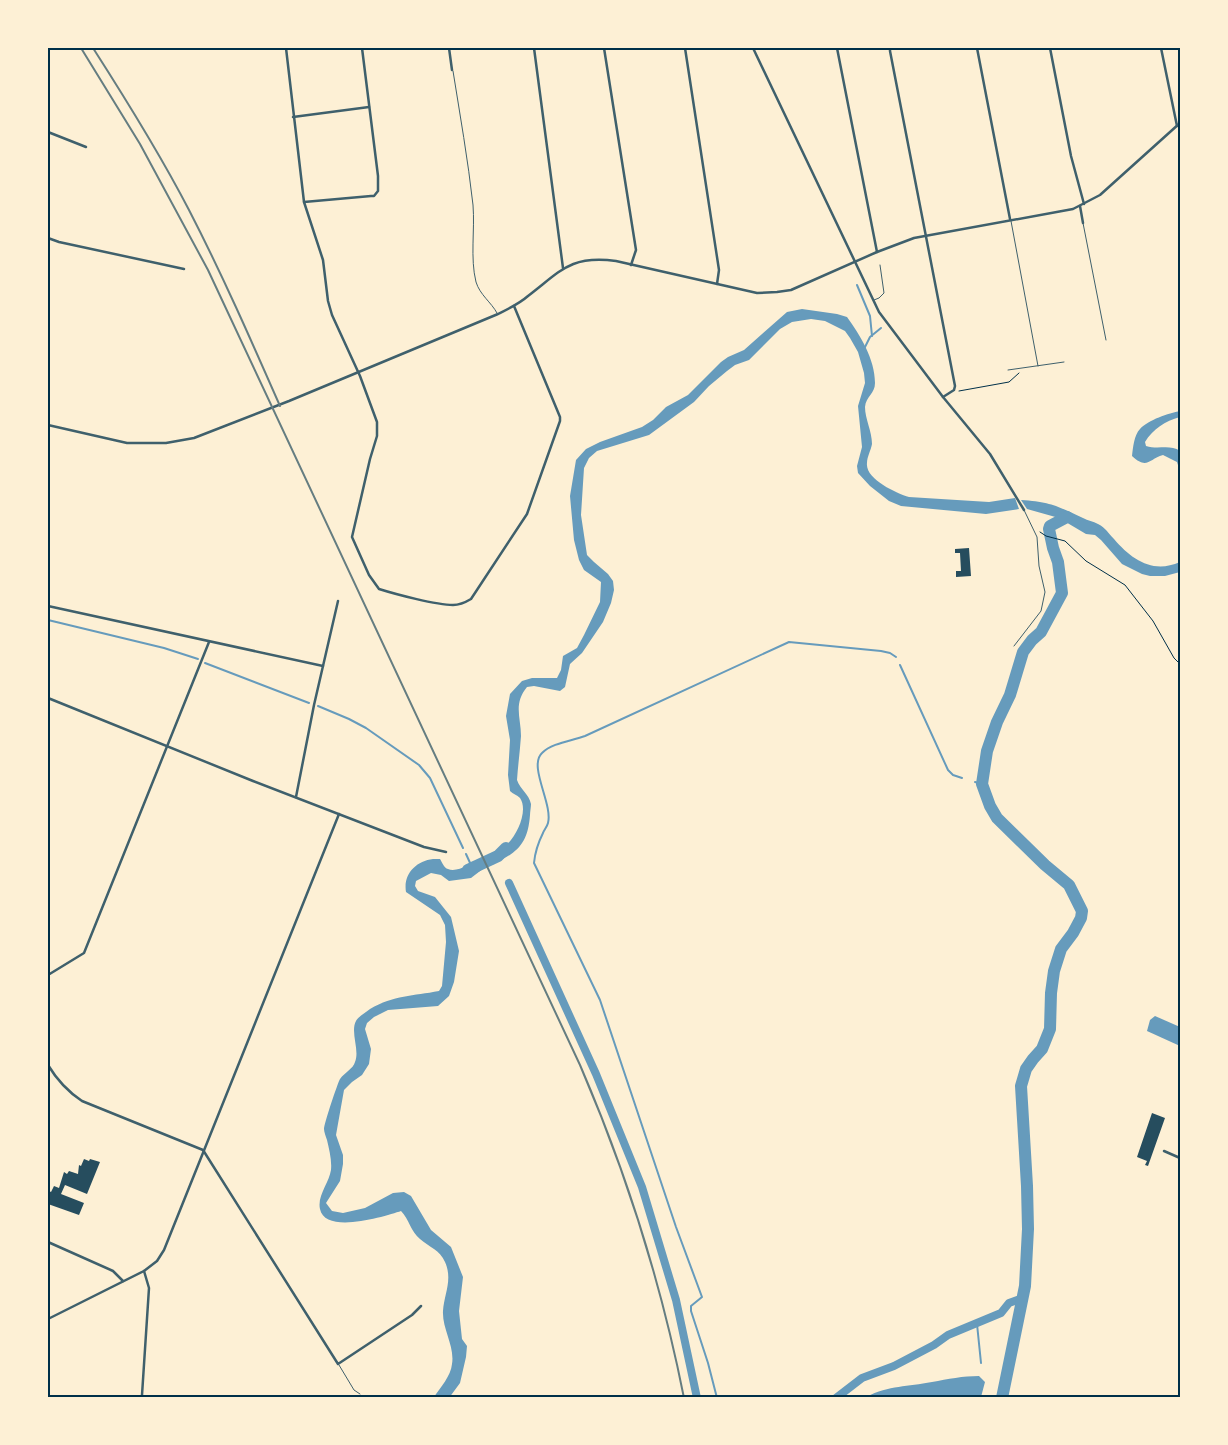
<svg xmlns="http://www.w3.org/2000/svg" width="1228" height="1445" font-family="Manrope,sans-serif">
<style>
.water{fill:#669bbc}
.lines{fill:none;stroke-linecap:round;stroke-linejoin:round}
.stream{stroke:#669bbc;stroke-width:2}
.canal{stroke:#669bbc;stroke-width:8}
.river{stroke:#669bbc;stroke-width:12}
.building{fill:#264d5e}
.path{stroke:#003049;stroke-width:1}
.service{stroke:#3f606c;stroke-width:1}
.minor{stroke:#3f606c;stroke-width:2.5}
.rail{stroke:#657d81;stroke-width:2}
.neatline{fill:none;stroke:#003049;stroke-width:2}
</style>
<rect width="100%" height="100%" fill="#fdf0d5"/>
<!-- water -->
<g class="water">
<path d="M802,309L837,314L847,317C860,335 875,359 875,383C875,394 866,396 865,407C865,419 872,431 872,444C871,450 867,457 867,463C865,479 896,493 909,497L989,502L1015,498L1019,509L986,514L901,506L889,501L870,486L858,473L857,466L862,447L858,406L865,383L864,373L858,352L850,338L845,331L825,321L811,319L792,322L780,329L749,360L735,365L727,371L709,386L694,402L649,435L597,451L589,458L584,468L581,515L587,555L594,562L608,574L613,581L614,590L611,603L603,622L582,653L570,664L565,687L560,691L534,686L527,687C513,704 521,718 521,736C520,751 518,765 517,780C520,789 529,794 531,804C531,807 530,812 530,815C528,842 519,852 495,863L490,854C495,851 501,849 505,846C516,838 529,811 520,798C517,795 513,794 510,791L508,775L510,740L506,716L510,694L522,681L532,678H557L561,670L563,656L577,648L584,635L600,602L601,582L584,570L579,560L574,540L570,496L576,460L586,449L600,442L642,427L653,420L666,407L688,395L721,362L728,357L744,350L787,312Z"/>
<path d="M1180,411V417C1165,421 1153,429 1145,442L1146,446C1158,450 1170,444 1180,451V501C1178,488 1182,474 1177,462L1163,455C1149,459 1147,470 1132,456C1133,448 1134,435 1140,429C1148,420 1169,413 1180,411Z"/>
<path d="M1021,500C1051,502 1057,506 1083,518C1088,521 1093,521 1098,524C1106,528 1108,533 1114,539C1132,560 1153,574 1180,562V572L1165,576H1150L1142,574L1122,564L1101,540L1095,535L1086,534L1059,518L1027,509Z"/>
<path d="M433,859H440C442,862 444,868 448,869C457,873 472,863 480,859L484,868L471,878L449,881L441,875L431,873L416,881L415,886L418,891L435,897L451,917L459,951L454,982L449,996L438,1006L388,1010L374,1017L367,1023L365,1029L371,1049L369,1064L362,1075L352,1082L344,1090L336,1135L343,1155V1164L340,1181L326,1203L332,1211L343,1213L365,1208L393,1193L404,1192L411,1196L431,1230L451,1247L463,1277L459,1311L462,1339L467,1346L466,1357L460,1383L449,1398L434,1397C440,1388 451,1376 452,1364C455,1346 442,1329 443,1311C444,1294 453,1280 445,1262C440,1250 429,1247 420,1239C411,1232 409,1219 401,1211C386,1216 325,1235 320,1209C317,1196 329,1183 331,1170C332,1160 329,1149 327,1140C326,1137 324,1132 324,1129C324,1124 338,1082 340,1079C345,1072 353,1069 355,1062C360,1050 350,1032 356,1021C358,1017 366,1012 370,1009C394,995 413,996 439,991L442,986L446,942L445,925L440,915L406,892C403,874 416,861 433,859Z"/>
<path d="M1155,1016L1180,1027V1046L1147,1031L1150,1020Z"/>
<path d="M979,1376L985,1382L981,1397H866C890,1385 907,1387 932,1382C948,1379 963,1376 979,1376Z"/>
</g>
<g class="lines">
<!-- stream -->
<g class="stream">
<path d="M857,285L870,316L872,336"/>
<path d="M865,347L870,337L881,328"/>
<path d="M48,620L164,648L198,659"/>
<path d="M205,663L309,703"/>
<path d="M900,665L948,770L953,775L962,778"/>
<path d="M318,706L349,719L366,728L419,765L430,778L463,848"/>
<path d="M975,782L982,784"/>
<path d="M466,854L471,865"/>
<path d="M977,1324L981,1363"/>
<path d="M717,1398L708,1363L691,1311V1306L702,1297L676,1227L600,1000L534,863C535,852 538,843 543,833C544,830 547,827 548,823C553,804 528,766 542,753C552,743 571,741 585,736L789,642L881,651L890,653L896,657"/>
</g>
<!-- canal -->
<g class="canal">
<path d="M509,883L596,1074L642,1187L676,1300L697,1398"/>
<path d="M836,1398L862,1378L894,1366L934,1345L948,1335L1001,1313L1009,1303L1023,1298"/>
</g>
<!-- river -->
<g class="river">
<path d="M468,870L498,856L506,848"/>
<path d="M1002,1398L1025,1286L1028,1229L1027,1186L1021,1086L1026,1069L1033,1059L1042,1049L1050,1029L1051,993L1054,971L1061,949L1073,933L1081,918L1082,911L1069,885L1045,865L997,818L990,806L982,784L987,751L997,722L1010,695L1023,652L1032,640L1041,632L1062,593L1058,562L1053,548L1049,529L1050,526L1067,517"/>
</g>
</g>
<!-- building -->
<g class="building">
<path d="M969,548L971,576L956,577V571H961L960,553H955V549Z"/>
<path d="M1152,1113L1165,1118L1148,1166L1145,1165L1147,1161L1137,1157Z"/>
<path d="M84,1159L89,1161L90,1159L100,1162L87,1194L65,1185L61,1194L84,1203L79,1215L48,1204L49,1191L51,1192L54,1186L59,1188L64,1172L67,1174L69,1171L78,1174L79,1165L81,1166Z"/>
</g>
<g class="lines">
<!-- path -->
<g class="path">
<path d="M959,391L1009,382L1019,373"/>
<path d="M1040,532L1046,536L1065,541L1086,561L1125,585L1153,621L1174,658L1180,664"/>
</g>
<!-- service -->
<g class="service">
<path d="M453,71C460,115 468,160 473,205C475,230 470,258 476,282C480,295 491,302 497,313"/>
<path d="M1011,221L1038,366"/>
<path d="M1083,223L1106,340"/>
<path d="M874,300L879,298L884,293L880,265"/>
<path d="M1008,370L1064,362"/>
<path d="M1014,646L1041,611L1045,592L1039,566L1037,537L1024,510"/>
<path d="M339,1365L354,1390L360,1394"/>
</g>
<!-- minor -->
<g class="minor">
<path d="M286,48L304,202L323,260L328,301L332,315L360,376L377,422V436L370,459L352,537L369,575L379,589C395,594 436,605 453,605C460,605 466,602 471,599L527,514L560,421V417L514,306"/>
<path d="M449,48L452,70"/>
<path d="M534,48L563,268"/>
<path d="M604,48L636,250L631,265"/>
<path d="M685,48L719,270L717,284"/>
<path d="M753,48L879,312L943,397L990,454L1024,510"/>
<path d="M837,48L877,252"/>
<path d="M890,48V51L955,386L954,390L943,397"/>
<path d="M977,48L1010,219"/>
<path d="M1050,48L1071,156L1084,204"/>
<path d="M1161,48L1177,126"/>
<path d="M293,117L369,107"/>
<path d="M48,132L86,147"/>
<path d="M304,202L371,196H374L378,191V176L362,48"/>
<path d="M1080,206L1083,223"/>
<path d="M48,238L59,242L184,269"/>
<path d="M48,425L127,443H166L194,438L289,401L498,314C508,309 519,304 528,296C561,271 570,255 616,261L757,293L777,292L791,290L877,252L914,238L1073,209L1100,195L1180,123"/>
<path d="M48,606L323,666"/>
<path d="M48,698L253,781L424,847L446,852"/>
<path d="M296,797L314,705L338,601"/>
<path d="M48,975L84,953L209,642"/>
<path d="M48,1065C57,1080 67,1091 82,1101L203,1150L338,1364L412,1315L421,1306"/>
<path d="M1164,1151L1180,1158"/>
<path d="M48,1242L113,1271L123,1281"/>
<path d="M48,1319L144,1271L157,1261L164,1250L339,814"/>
<path d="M142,1395L149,1288L144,1271"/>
</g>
<!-- rail -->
<g class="rail">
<path d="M81,48L140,144L208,270L580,1065C627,1174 661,1282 684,1398"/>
<path d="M93,48C127,101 160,154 189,210C222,274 251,340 280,406"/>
</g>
</g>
<!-- border -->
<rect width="1228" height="1445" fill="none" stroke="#fdf0d5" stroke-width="98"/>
<rect x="49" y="49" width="1130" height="1347" class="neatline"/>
</svg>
